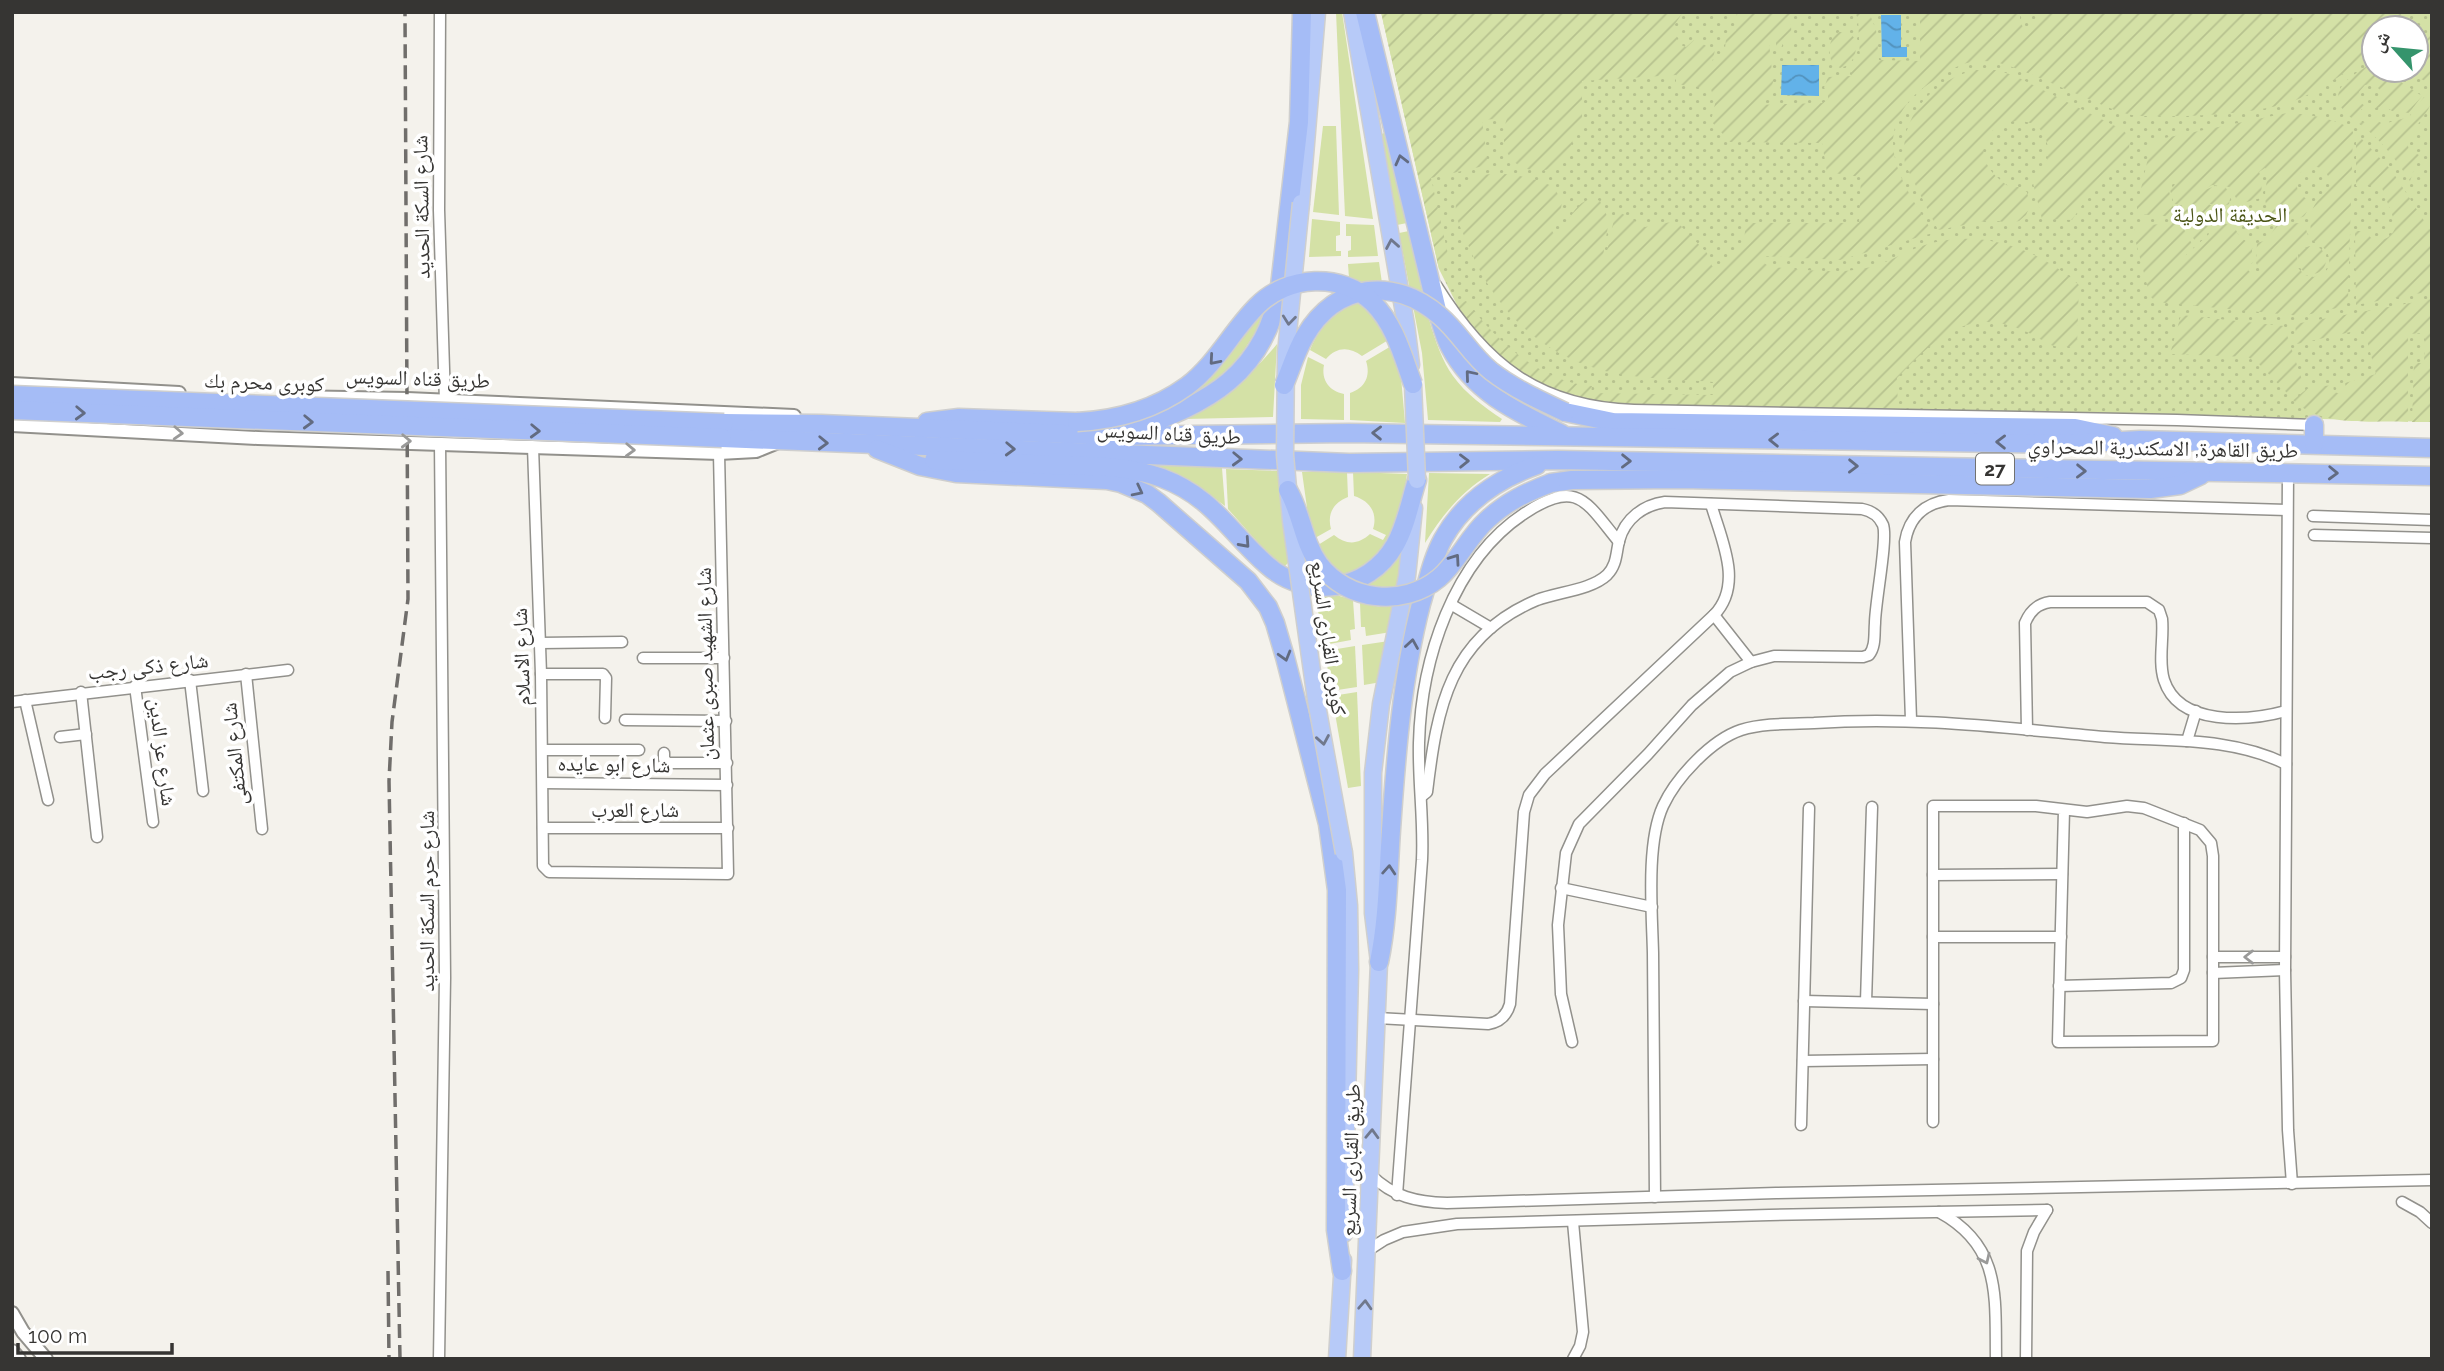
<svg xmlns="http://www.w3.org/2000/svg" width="2444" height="1371" font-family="Raleway,'Noto Naskh Arabic',sans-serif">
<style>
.grass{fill:#d4e1a6}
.park{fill:url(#park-dots);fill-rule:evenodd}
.garden{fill:url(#garden-furrows)}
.water{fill:url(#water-waves)}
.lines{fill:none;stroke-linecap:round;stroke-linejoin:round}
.minor-casing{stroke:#92918c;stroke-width:13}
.tertiary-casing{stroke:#92918c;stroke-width:16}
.secondary-casing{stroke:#92918c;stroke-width:18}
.trunk-casing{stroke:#cfcfce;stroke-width:19}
.motorway-casing{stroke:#cfcfce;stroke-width:21}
.minor{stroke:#fff;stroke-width:10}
.tertiary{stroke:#fff;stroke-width:12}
.secondary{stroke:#fff;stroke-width:14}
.trunk{stroke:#b7caf8;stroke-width:16}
.motorway{stroke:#a5bcf6;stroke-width:18}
.rail{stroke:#706e6b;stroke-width:3.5;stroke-dasharray:14 7;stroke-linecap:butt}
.trunk-bridge-casing{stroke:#cfcfce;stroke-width:19;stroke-linecap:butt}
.motorway-bridge-casing{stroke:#cfcfce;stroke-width:21;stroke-linecap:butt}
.trunk-bridge{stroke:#b7caf8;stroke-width:16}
.motorway-bridge{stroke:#a5bcf6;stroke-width:18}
.oneway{stroke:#626b81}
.oneway2{stroke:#70788c}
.oneway3{stroke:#9a9a99}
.labels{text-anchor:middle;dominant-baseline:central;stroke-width:7;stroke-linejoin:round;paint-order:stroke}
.shield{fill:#fff;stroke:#727270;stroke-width:2}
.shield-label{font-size:19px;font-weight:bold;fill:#363533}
.street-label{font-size:21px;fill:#363533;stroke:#fff}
.park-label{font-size:21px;fill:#4a5415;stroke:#fff}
</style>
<defs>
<pattern id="park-dots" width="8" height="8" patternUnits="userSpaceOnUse" patternTransform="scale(1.75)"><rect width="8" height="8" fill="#d4e1a6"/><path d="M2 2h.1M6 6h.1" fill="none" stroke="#b7c28f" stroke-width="1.8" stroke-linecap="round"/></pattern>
<pattern id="garden-furrows" width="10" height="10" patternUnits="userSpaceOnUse" patternTransform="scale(1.75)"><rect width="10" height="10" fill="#d4e1a6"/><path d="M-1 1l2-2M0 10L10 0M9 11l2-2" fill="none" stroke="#b7c28f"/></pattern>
<pattern id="water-waves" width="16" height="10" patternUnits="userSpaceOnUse" patternTransform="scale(1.75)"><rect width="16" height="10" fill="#62b2e9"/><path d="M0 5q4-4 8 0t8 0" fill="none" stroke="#5292bd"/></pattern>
</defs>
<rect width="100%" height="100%" fill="#f4f2ec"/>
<!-- grass -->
<g class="grass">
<path d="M1336,12H1342L1373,219L1345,216Z"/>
<path d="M1323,126H1336L1339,215L1313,212Z"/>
<path d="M1384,133L1407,223L1397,225L1380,135Z"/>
<path d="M1312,219L1340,222V235L1336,236V251H1341V256L1309,257Z"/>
<path d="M1346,224L1374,225L1378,256L1348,257V251L1351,250V236H1346Z"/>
<path d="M1409,231C1419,272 1429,343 1453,376C1466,394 1484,407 1502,419L1500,422L1428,420L1422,353L1399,233Z"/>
<path d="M1379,262L1382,283L1363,286L1349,278L1348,264Z"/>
<path d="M1361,301L1368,308L1390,339L1362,356C1349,346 1336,347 1326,359L1310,350C1320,326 1336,310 1361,301Z"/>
<path d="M1269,305C1246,356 1217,393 1162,408L1220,364Z"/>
<path d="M1277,344L1273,417L1185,419C1221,400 1251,376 1277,344Z"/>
<path d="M1393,345L1401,377L1405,423L1350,420V393C1365,388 1371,376 1366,361Z"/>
<path d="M1308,357L1324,365C1321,380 1329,391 1344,394V420L1301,419V385Z"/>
<path d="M1150,462L1222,468L1225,506L1194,483L1149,465Z"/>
<path d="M1226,469L1278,471L1290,561L1284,567L1269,555L1228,509Z"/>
<path d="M1302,472H1347L1348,497C1333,503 1327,514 1331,529L1315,538L1308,515Z"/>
<path d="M1353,472L1407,474C1401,518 1390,562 1342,576L1327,560L1318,545L1334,535C1346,545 1358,545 1370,534L1383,540L1386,535L1373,529C1378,513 1370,501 1354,496Z"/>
<path d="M1429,473L1490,474C1461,492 1443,514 1425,543Z"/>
<path d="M1407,539L1400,590L1362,586Z"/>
<path d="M1315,594H1333L1353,600L1355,629L1350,630L1351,640L1324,645Z"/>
<path d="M1360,603L1381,607L1396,606L1391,632L1366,636L1365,627H1361Z"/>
<path d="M1389,641L1381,682L1364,685L1362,645Z"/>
<path d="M1355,646L1357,687L1331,691L1325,651Z"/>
<path d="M1357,692L1361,786L1348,788L1332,696Z"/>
</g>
<!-- park -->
<path class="park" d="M1381,12H2432V422L2073,412L1898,410L1574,399L1464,319L1439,269ZM2374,28H2416V70H2374Z"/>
<!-- garden -->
<g class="garden">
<path d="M1381,12H1683L1675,24L1678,44L1686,47L1694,40L1715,50L1712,63L1725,48L1726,39L1736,30L1735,22L1737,12H1790L1792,41L1788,43L1784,39L1781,49L1776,50V41L1769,42L1773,82L1771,90L1757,102V105L1823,103L1828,99V91L1824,88L1828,77L1851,76L1853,64L1860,58L1858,19L1855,12H1869L1876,30L1879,60L1920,61V12H2020V22L2023,27L2037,26L2040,15L2048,12H2286L2294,20L2302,12H2399L2411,28H2374V54C2349,69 2324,89 2296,100C2256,115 2187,117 2144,116C2125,116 2110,108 2093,101C2074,93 2054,84 2035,76C1995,59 1973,52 1936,79C1927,85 1918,91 1911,99C1870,145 1909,192 1933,233L1840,260L1761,256L1764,263L1770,267C1801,269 1835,275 1866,268C1887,264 1905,251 1925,245C1980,228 2038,248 2079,285L2077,346C2049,350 2051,343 2027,332C1968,304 1935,339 1897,378L1898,410L1609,405C1588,401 1564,399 1545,389C1506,369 1478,340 1455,304L1466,301C1495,339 1541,383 1592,386L1591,393L1713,395V382C1665,378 1615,380 1571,359C1520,335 1487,294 1467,242C1463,233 1457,222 1456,212C1451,158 1525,173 1554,187L1562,202L1560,214L1551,229L1555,236L1560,234C1570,219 1579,193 1600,201L1609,220L1603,256H1606L1616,210L1645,227L1671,222L1679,224L1707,253L1712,266L1715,267L1743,249L1746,223H1859L1861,177L1827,172L1822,143L1730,142L1711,121L1715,104L1711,89L1676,84V75L1582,81V129L1573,131C1575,190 1486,181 1507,118L1482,120L1488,165L1431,178L1450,263L1439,269Z"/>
<path d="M1839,32C1861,31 1859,52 1849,65L1840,68L1832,63C1828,51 1828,39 1839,32Z"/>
<path d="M2432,34V84L2401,70H2416V41Z"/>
<path d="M2371,64H2374V70H2383L2422,96L2409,113L2392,111L2385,106L2373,109L2371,107L2381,100V91L2374,84L2365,85L2359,92L2360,102L2366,107L2364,111L2361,109L2358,112L2362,122L2368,123L2376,120L2383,124L2409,117L2424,97L2432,100C2430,111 2413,129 2407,142L2409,150L2419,155L2410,181C2399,164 2387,148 2372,134C2364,126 2353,121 2346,113C2324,90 2354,74 2371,64Z"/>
<path d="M1975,70H1995L2013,75L2123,130L2130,138L2129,149L2091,192L2072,220L2042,219L2032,179C2041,173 2048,164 2048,152C2048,98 1961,122 1989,168C1994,176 2002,181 2009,187H2018L2027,192L2030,206L2026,215L2019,221L2010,223L1991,220L1938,230L1905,164C1898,118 1931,81 1975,70Z"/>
<path d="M2287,113C2302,113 2346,120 2353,132L2348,301L2337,308L2302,316L2156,302L2150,296L2134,235V230L2140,226L2180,222L2192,244L2182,253L2185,256L2209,234L2207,231L2195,241L2184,223L2233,224L2240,238L2252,244V263L2248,270L2254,276L2260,270L2256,263L2257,243L2267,240L2277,225L2299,223L2305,226L2310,242L2297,254L2298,268L2305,275L2314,277L2327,270C2333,257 2326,246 2313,241C2310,230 2308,214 2316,203C2324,191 2338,190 2325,171C2314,163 2304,166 2297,178C2295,190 2300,197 2312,201C2309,205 2307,213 2304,216C2300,219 2293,218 2287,219C2261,220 2262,190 2270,173L2265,168L2259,172L2262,179L2261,198L2243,203L2233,218H2179L2175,206L2188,207L2208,204L2225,210L2234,206L2236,198L2230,187L2212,185L2202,191L2215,186L2225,187L2231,194L2229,204L2222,207L2203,202L2189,205L2174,204L2170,190L2179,180L2172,184L2169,191L2176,217L2137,214V206L2151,145L2155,140Z"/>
<path d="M2359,136L2392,171L2432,233V291L2356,305L2355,231H2365L2372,239C2384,242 2393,237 2396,225L2382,188L2376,185L2356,186V140Z"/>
<circle cx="2312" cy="260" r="14"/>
<path d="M2432,299V422H2412L2414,363H2424L2425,333L2408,334V422C2370,420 2322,428 2293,400L2308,388L2333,385L2334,392L2341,394L2346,388L2345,383L2376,374L2364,329L2297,344L2295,324Z"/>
<path d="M2181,315L2284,326L2303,383L2292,398L2259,364L2248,357L2170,354Z"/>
</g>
<!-- water -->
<g class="water">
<path d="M1881,15H1901V47H1907V57H1882Z"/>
<path d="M1782,65H1819V96L1781,95Z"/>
</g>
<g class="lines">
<defs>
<g id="minor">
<path d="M440,12L439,210L445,401"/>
<path d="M1436,285C1485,364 1538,407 1634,410L2177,420L2314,425"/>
<path d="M533,447L541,674L543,866L549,872L728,874L719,453"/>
<path d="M2288,472L2285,970L2288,1130L2292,1184"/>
<path d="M2313,516L2432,520"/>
<path d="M2314,535L2432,538"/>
<path d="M1452,605L1491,628"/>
<path d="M1714,615L1751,662"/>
<path d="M540,643L622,642"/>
<path d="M643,658H724"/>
<path d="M246,674L262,829"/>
<path d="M541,674H603L606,678L605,718"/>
<path d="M190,680L203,791"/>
<path d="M135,686L153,822"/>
<path d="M81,692L97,837"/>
<path d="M25,700L48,800"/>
<path d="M12,702L288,670"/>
<path d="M625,720L726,721"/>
<path d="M1911,720L1905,542C1909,517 1925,503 1949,500L2287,510"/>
<path d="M2027,730L2025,623C2030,611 2037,604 2050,602H2147L2159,610L2162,619C2164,639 2158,661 2164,680C2179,727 2249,721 2286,711"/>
<path d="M60,737L86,734"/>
<path d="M2187,741L2196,711"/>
<path d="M543,750H639"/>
<path d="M664,753V759L668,763H727"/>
<path d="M543,783L727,785"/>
<path d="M1422,796L1427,792C1437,708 1449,637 1537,600C1558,592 1591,590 1607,575C1617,565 1616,553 1619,541C1625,518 1644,505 1665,502L1862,509C1872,511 1879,516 1883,525C1888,539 1875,603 1875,623C1874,634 1876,646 1869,655L1863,657L1774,656L1751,662L1730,672L1692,705L1648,754L1579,824L1566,853L1558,925L1561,994L1572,1042"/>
<path d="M543,828H728"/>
<path d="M1933,875L2062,874"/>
<path d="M1561,888L1652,907"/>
<path d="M1933,937H2061"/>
<path d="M2213,957H2285"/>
<path d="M2213,973L2285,970"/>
<path d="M2059,986L2171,983L2181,978L2184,970V823"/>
<path d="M1804,1001L1933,1004"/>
<path d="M1866,1002L1872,807"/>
<path d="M1377,1018L1488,1024C1500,1022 1507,1015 1510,1004L1524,812L1529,795L1545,774L1714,615C1744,584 1721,539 1711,504"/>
<path d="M1803,1061L1933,1059"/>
<path d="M1933,1122V806H2036L2087,812L2127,806L2144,808L2200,830L2211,843L2213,856V1041L2058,1042L2064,810"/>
<path d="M1801,1125L1809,808"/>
<path d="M1371,1175C1393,1197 1417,1202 1447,1203L1776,1193L2432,1180"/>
<path d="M1397,1195L1422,860C1424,821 1418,782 1419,743C1421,660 1453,560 1525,513C1578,478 1586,502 1619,542"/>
<path d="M1655,1197C1655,1115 1654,1034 1653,953C1652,912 1646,843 1663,806C1676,778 1711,740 1741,730C1764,723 1791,724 1814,723C1915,716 2005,728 2105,737C2167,742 2229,736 2286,764"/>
<path d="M2402,1202L2420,1212L2432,1223"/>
<path d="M1939,1212C2002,1246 1995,1297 1996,1359"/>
<path d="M1367,1251L1384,1240L1403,1232L1457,1224L1769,1215L2047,1210"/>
<path d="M439,1359L445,978L440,443"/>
<path d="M1573,1359L1580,1346L1583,1332L1573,1222"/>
<path d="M2026,1359L2027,1251L2034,1232L2047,1210"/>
</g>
<g id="tertiary">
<path d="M12,384L179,393"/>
<path d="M288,397L407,399L794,416"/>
<path d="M12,425L258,438L719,453L756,451L778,442"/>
<path d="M12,1313L23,1332L46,1359"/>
</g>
<path id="secondary" d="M12,1352L18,1359"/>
<g id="trunk">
<path d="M1352,12L1406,325L1411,365"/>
<path d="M1301,203L1317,12"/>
<path d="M1344,1234L1350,970L1349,906L1344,853"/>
<path d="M1337,1359L1343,1260"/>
<path d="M1362,1359L1379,962L1373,913V773L1381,704L1407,576L1414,508"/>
</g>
<g id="motorway">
<path d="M1365,12L1437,310C1441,322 1444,336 1450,347C1474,393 1517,412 1562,434"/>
<path d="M1565,412L1613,422L2075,428L2113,436"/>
<path d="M927,422L959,418L1077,422"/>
<path d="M724,423L821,424L1112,436L1349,433L2070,444L2140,440L2432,448"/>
<path d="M2314,425V444"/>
<path d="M1130,430C1208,405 1266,373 1280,286L1299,122L1302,12"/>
<path d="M722,438L1349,463L1558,460L2432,476"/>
<path d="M877,449L920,466L956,473L1107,480L1121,483L1147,494L1159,503L1248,581L1268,607L1275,623L1285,657L1328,824L1337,890L1336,1230L1342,1271"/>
<path d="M934,460C973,461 1012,463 1051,465C1088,466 1127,465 1162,478C1213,497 1229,532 1267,565C1306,600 1368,592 1395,545C1406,526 1410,502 1417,480"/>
<path d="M1551,483L1572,480L1681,479L2150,489L2180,485L2201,475"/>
<path d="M1379,962C1388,919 1388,874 1391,830C1396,755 1402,677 1421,604C1428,581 1432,559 1443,539C1464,501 1498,479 1537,465"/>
</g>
</defs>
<!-- minor casing -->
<use href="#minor" class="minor-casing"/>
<!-- tertiary casing -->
<use href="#tertiary" class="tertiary-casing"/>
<!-- secondary casing -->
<use href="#secondary" class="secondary-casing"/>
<!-- trunk casing -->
<use href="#trunk" class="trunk-casing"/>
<!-- motorway casing -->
<use href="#motorway" class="motorway-casing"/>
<!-- minor -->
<use href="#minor" class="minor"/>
<!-- tertiary -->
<use href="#tertiary" class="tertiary"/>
<!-- secondary -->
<use href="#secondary" class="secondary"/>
<!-- trunk -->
<use href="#trunk" class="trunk"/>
<!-- motorway -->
<use href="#motorway" class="motorway"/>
<!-- rail -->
<g class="rail">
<path d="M388,1271L389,1359"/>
<path d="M400,1359L389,781L392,722L408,599L405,12"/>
</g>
<defs>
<g id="trunk-bridge">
<path d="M1301,203L1286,353L1285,455L1291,521L1316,700L1344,853"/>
<path d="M1413,384L1417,480"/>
</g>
<g id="motorway-bridge">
<path d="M1284,385C1291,369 1296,351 1305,336C1336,283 1394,276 1440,316C1459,332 1471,355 1491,371C1513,388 1539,400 1565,412"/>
<path d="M12,395L724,423"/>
<path d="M12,410L722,438"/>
<path d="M1077,422C1117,420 1154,410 1187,386C1216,364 1232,331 1257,306C1287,275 1342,272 1373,303C1395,325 1403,357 1413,384"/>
<path d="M1288,490C1302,514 1303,542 1319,564C1347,601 1403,608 1439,578C1458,562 1468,537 1487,520C1506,502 1527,492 1551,483"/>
</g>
</defs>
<!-- trunk-bridge casing -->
<use href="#trunk-bridge" class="trunk-bridge-casing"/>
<!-- motorway-bridge casing -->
<use href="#motorway-bridge" class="motorway-bridge-casing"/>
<!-- trunk-bridge -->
<use href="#trunk-bridge" class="trunk-bridge"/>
<!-- motorway-bridge -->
<use href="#motorway-bridge" class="motorway-bridge"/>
</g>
<!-- one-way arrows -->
<defs><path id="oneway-chevron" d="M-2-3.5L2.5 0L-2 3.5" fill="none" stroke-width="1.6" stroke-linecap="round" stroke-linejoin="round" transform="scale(1.75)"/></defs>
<g class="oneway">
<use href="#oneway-chevron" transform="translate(1401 160) rotate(-104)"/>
<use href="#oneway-chevron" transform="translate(1214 360) rotate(131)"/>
<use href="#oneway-chevron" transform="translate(1470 375) rotate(-130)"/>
<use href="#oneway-chevron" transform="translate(80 413) rotate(2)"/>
<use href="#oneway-chevron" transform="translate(308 422) rotate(2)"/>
<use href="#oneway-chevron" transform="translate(535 431) rotate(2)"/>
<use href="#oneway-chevron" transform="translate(1377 433) rotate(-179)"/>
<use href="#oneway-chevron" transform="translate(1774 440) rotate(-179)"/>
<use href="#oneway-chevron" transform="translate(2001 442) rotate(-179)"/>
<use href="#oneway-chevron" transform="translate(823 443) rotate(2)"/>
<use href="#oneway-chevron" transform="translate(1010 449) rotate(2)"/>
<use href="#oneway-chevron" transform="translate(1237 459) rotate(2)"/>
<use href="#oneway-chevron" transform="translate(1464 461) rotate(-1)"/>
<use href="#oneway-chevron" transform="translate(1626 461) rotate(1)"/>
<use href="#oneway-chevron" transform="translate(1853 466) rotate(1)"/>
<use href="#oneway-chevron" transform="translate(2081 471) rotate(1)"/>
<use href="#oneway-chevron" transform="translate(2333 473) rotate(2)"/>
<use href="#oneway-chevron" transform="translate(1138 491) rotate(27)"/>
<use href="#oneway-chevron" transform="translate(1245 543) rotate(48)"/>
<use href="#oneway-chevron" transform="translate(1455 559) rotate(-55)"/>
<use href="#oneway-chevron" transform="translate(1412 644) rotate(-81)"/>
<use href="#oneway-chevron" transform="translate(1285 656) rotate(74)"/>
<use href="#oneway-chevron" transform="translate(1389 870) rotate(-86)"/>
</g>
<g class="oneway2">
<use href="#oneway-chevron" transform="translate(1392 244) rotate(-100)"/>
<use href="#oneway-chevron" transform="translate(1289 320) rotate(96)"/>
<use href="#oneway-chevron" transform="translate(1323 740) rotate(80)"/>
<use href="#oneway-chevron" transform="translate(1372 1134) rotate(-88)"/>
<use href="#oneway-chevron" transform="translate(1365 1305) rotate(-87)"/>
</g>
<g class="oneway3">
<use href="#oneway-chevron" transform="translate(178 433) rotate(3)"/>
<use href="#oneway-chevron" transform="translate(406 441) rotate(2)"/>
<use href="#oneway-chevron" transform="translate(630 450) rotate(2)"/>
<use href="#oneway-chevron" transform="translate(2249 957) rotate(-180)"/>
<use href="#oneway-chevron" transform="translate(1985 1259) rotate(65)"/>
</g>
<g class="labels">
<!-- shield labels -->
<rect class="shield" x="1976" y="453.5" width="38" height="31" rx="5"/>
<g class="shield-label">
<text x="1995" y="469">27</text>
</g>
<!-- street labels -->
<g class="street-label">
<text transform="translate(421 207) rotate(-91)">شارع السكة الحديد</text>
<text transform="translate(418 378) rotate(2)">طريق قناه السويس</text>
<text transform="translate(264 382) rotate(2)">كوبرى محرم بك</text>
<text transform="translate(1169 433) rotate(3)">طريق قناه السويس</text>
<text transform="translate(2163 448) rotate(1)">طريق القاهرة, الاسكندرية الصحراوي</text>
<text transform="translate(1329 638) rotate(82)">كوبرى القبارى السريع</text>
<text transform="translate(521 657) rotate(-92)">شارع الاسلام</text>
<text transform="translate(705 664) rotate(-91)">شارع الشهيد صبرى عثمان</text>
<text transform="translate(148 666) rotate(-6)">شارع ذكى رجب</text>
<text transform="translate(163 752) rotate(83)">شارع عز الدين</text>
<text transform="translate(234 754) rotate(-96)">شارع المكتفى</text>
<text transform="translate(614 764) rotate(1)">شارع ابو عايده</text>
<text x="635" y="809">شارع العرب</text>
<text transform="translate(426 901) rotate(-90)">شارع حرم السكة الحديد</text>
<text transform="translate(1350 1160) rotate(-88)">طريق القبارى السريع</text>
</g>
<!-- park labels -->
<g class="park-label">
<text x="2230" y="214">الحديقة الدولية</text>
</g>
</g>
<!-- border -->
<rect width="2444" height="1371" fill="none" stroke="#363533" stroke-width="28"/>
<!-- north arrow -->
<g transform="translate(2395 49) rotate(297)"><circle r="33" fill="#ffffff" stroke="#afaead" stroke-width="2"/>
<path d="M0-5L12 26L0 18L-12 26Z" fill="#35946c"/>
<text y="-10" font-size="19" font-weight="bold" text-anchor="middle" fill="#363533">ش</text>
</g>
<!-- scale -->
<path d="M18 1343v10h154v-10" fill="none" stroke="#363533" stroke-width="3.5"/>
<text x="28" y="1343" font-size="21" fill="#363533" stroke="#ffffff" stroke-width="5" paint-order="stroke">100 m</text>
</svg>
